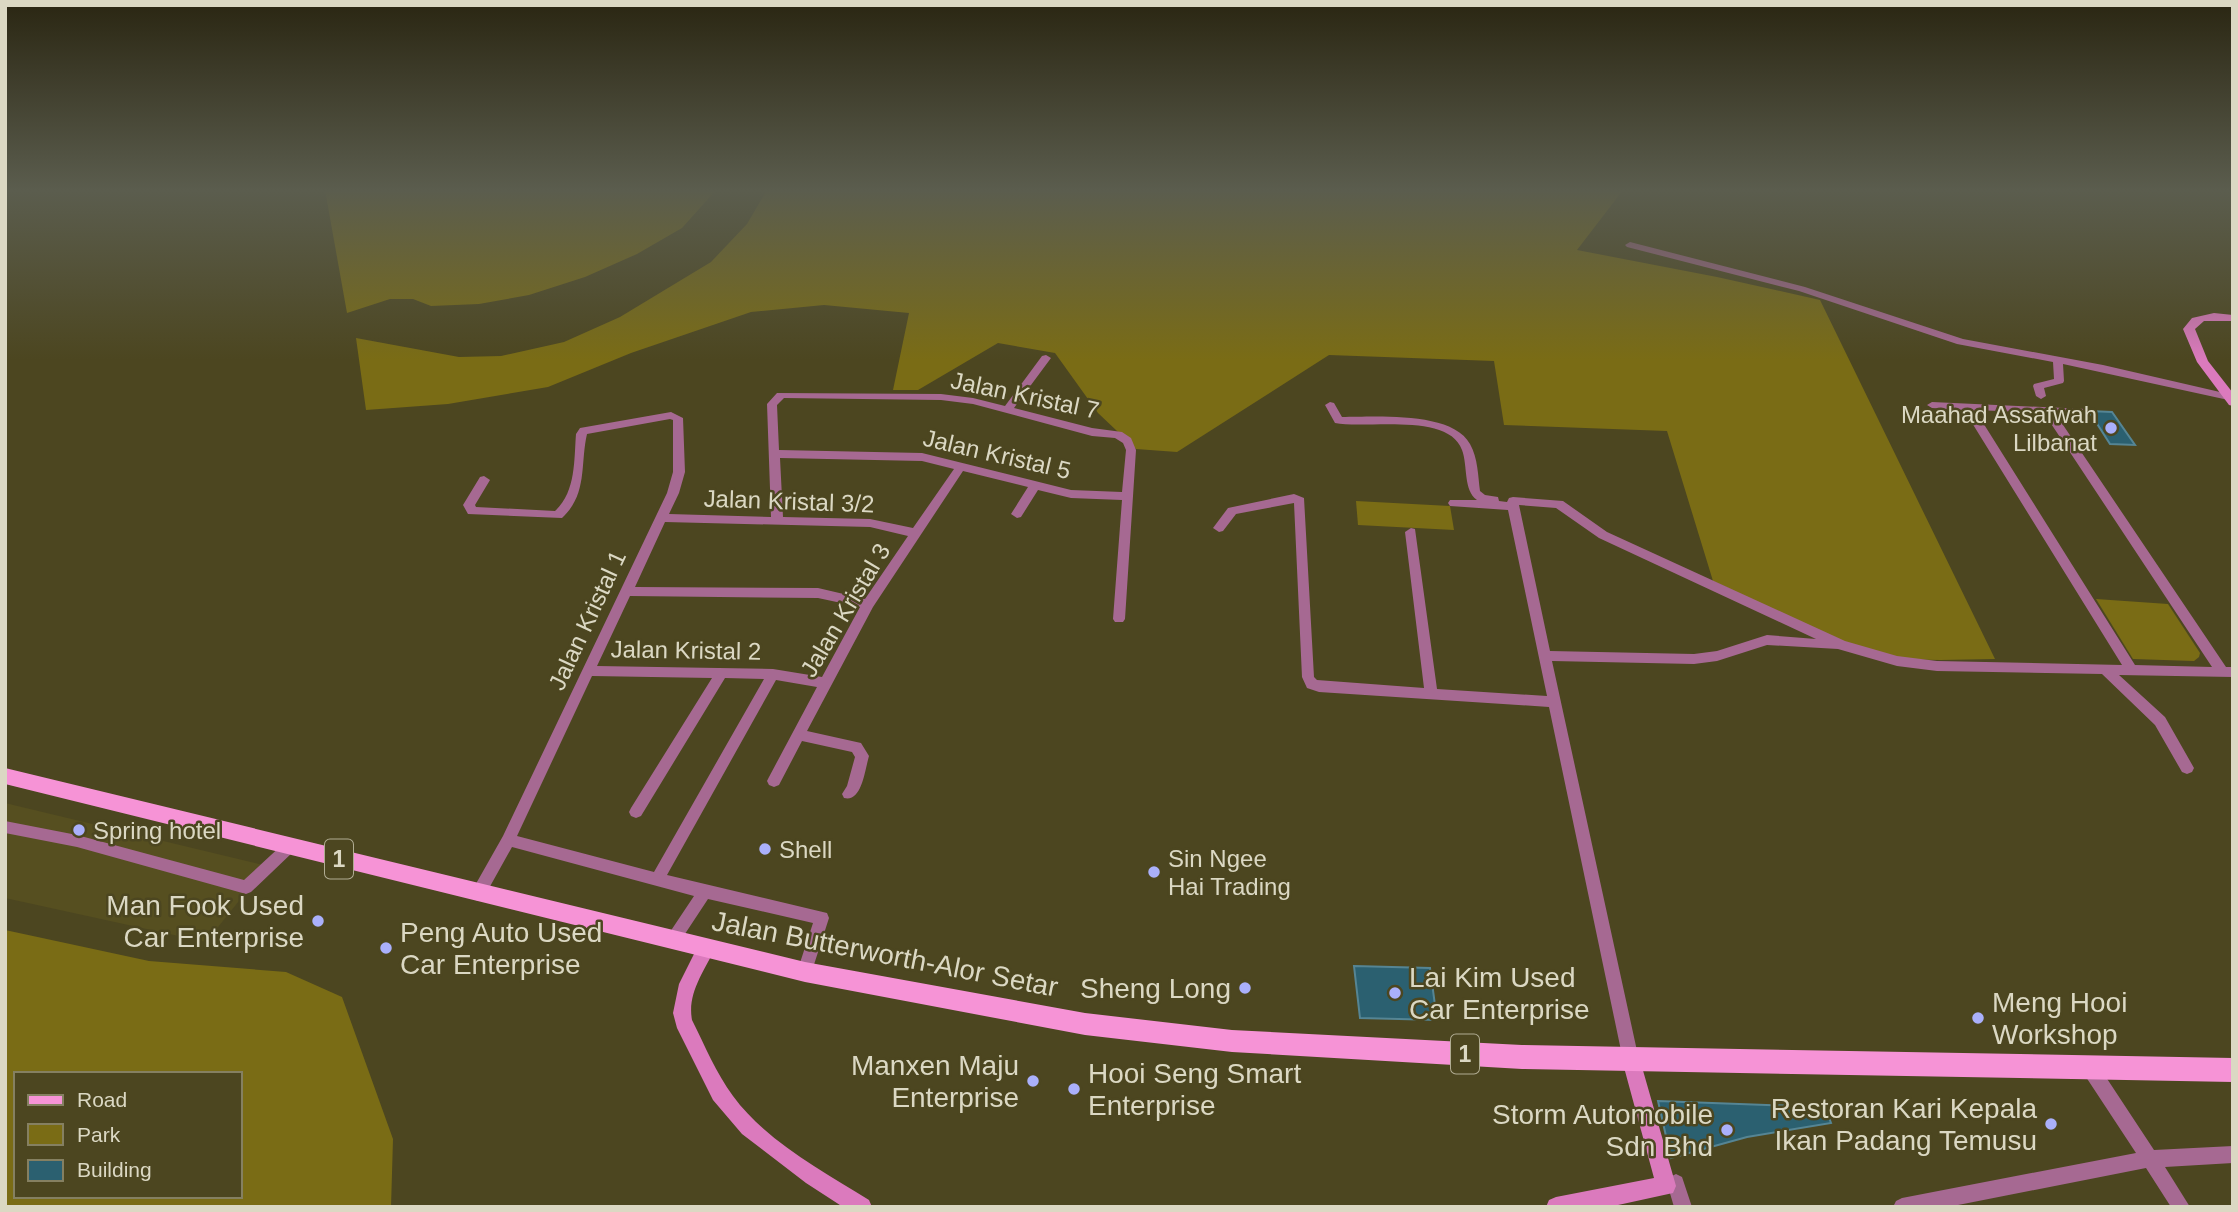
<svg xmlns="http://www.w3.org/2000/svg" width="2238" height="1212" font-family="Arial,sans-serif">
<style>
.built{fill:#564f20}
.green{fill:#7a6c15;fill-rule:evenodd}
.building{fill:#2b6070;stroke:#558594;stroke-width:2}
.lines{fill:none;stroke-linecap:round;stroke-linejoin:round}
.street{fill:#a66992;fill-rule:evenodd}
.secondary{fill:#db7abd;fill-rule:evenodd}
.primary{fill:#f693d6;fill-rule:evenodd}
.poi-dot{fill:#aab0fb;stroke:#4c4620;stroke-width:2.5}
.labels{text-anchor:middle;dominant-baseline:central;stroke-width:5;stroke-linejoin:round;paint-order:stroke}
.shield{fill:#4c4620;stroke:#b0ac92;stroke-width:2}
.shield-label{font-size:23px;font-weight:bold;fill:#dbd8c3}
.street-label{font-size:24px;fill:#dbd8c3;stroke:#4c4620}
.poi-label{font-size:24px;fill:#dbd8c3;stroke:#4c4620;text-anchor:start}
.near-poi-label{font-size:28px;fill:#dbd8c3;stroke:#4c4620;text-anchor:end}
.near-street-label{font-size:28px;fill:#dbd8c3;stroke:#4c4620}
</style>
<rect width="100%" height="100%" fill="#4c4620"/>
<!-- built -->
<path class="built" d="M5,803L267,866L206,942L5,898Z"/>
<!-- green -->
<g class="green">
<path d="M325,190H716L682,228L637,254L585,277L529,295L479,304L431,306L413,299H390L347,313Z"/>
<path d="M767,190H1623L1577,250L1717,277L1820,300L1995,659C1968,659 1940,661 1914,659C1847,653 1774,609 1713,581L1667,431L1504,425L1494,361L1329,355L1177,452L1136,449L1098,413L1055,353L998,343L918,390H893L909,313L824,305L751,312L631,353L548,387L448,404L366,410L356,338L459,357L501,356L564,342L620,317L711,262L747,224Z"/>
<path d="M1356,501L1450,506L1454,530L1358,525Z"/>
<path d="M2096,599L2168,604L2200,653L2199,657L2194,661L2133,659Z"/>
<path d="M5,930L149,961L286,972L342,997L393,1139L391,1207H5ZM16,1074H240V1196H16Z"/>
</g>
<!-- building -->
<g class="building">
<path d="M2089,411L2112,412L2135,445L2110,444Z"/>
<path d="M1354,966L1430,968L1437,1020L1360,1018Z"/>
<path d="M1658,1101L1825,1107L1831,1123L1747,1137L1671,1158Z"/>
</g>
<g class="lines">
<!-- street -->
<g class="street">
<path d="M1630,242L1805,287L1963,339L2103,365L2233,395V401L2063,364L2064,381L2063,383L2044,388L2046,396L2041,399L2036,396L2033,386L2034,384L2054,379L2053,362L1957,344L1799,291L1627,247L1625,245Z"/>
<path d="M1046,355L1051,358L1014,408L1092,428L1122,432L1131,438L1136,450L1125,619L1123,622H1115L1113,619L1122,500L1071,498L1038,490L1021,517L1017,518L1011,514L1028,487L963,471L873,607L807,731L861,743L869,756C865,769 862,803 844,798L842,794L847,786L855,757L852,752L802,741L779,785L774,787L769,785L767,781L769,777L817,687L776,680L667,875L827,913L829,918L810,977L805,979L800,977L797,972L813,923L708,899L677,946L672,948L667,946L664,941L694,896L512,847L483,899L478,901L473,899L471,894L473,889L503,836L667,493L673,472V420L670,419L587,434C580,464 588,494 562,518L468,514L463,505L480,477L484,476L490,480L475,505L476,507L555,511C576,492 574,460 576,434L580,428L671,412L683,418L685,472L679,493L669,514L771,517L767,404L777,393L941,394L973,398L1005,406L1042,356ZM784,398L941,400L973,404L1092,436L1115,438L1123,443L1126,450L1122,492L1071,490L922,453L779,450L777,405ZM780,458L922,461L954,469L913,528L870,519L783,517ZM665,522L870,527L908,536L865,599L818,588L635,587ZM630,596L818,598L860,607L822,677L773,669L597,666ZM592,676L712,678L631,808L629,812L631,816L636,818L641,816L725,678L764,679L654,872L517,836Z"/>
<path d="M1330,402L1334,403L1342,417C1375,417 1452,411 1470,444C1478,458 1478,476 1480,491L1485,495L1498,497L1499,501L1507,502L1509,498L1513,497L1563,501L1607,532L1845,641L1897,656L1937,661L2122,665L1964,410L1932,408L1927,405L1932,402L2086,409L2087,411L2082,414L2055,413L2226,667H2233V677L2119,675L2165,717L2194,768L2192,772L2187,774L2182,772L2155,725L2102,674L1937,671L1897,666L1838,649L1767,645L1717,661L1694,664L1552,661L1639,1060L1637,1066L1631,1068L1625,1066L1623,1060L1549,707L1319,692L1307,688L1302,677L1294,503L1236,514L1223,531L1219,532L1213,528L1228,508L1294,494L1304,498L1314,677L1317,680L1424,688L1405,532L1411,528L1415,529L1437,689L1547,696L1508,510L1450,506L1448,503L1450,500H1477C1463,490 1468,466 1462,450C1449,412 1366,429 1335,423L1325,405ZM1975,410L2044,413L2212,667L2135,665ZM1519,505L1556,508L1599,538L1816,639L1767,635L1717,651L1694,654L1550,651Z"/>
<path d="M5,821L77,835L244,880L284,843L289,841L294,843L296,847L294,851L251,892L246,894L77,847L5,833Z"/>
<path d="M2090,1060L2096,1062L2154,1150L2233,1146V1163L2165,1167L2190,1207H2171L2146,1168L1948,1207H1893L1896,1201L1902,1198L2136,1153L2084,1074L2082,1068L2084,1062Z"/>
<path d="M1676,1174L1682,1177L1692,1207H1674L1667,1183L1670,1177Z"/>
</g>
<!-- secondary -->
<g class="secondary">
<path d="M2214,313L2233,315V321H2204L2195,329L2208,361L2233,393V406L2229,405L2197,362L2183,329L2192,318Z"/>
<path d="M706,940L712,942L715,948C704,972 687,993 692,1020C705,1046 716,1073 733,1096C766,1141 822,1171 869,1200L872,1207H843L806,1183L742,1134L713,1100L677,1028L673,1013L679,984L700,942Z"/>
<path d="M1631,1051L1638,1053L1676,1186L1673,1193L1609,1207H1546L1549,1200L1556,1197L1654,1178L1622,1060L1624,1053Z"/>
</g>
<!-- primary -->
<path class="primary" d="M5,768L805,962L1085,1013L1232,1030L1522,1045L2233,1058V1082L1522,1069L1232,1052L1085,1035L805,982L5,784Z"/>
</g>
<!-- sky -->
<linearGradient id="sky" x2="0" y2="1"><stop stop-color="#2a2612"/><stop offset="0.53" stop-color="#5b5d4e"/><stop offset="1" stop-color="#5b5d4e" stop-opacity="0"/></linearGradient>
<rect width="2238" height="360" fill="url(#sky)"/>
<!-- markers -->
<g class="poi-dot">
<circle cx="2111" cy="428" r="7"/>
<circle cx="79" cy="830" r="7"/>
<circle cx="765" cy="849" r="7"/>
<circle cx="1154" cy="872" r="7"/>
<circle cx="318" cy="921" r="7"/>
<circle cx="386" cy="948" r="7"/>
<circle cx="1245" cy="988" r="7"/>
<circle cx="1395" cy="993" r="7"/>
<circle cx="1978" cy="1018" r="7"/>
<circle cx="1033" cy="1081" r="7"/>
<circle cx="1074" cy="1089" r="7"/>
<circle cx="2051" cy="1124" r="7"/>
<circle cx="1727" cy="1130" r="7"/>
</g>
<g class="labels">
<!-- shield labels -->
<g class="shield">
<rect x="325" y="839.5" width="28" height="39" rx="5"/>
<rect x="1451" y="1034.5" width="28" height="39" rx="5"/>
</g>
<g class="shield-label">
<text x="339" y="859">1</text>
<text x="1465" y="1054">1</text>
</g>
<!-- street labels -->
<g class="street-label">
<text transform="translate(1025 395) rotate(12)">Jalan Kristal 7</text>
<text transform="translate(997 454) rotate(13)">Jalan Kristal 5</text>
<text transform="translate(789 501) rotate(2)">Jalan Kristal 3/2</text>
<text transform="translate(845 610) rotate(-59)">Jalan Kristal 3</text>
<text transform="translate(587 620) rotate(-65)">Jalan Kristal 1</text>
<text transform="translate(686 650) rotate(1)">Jalan Kristal 2</text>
</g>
<!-- poi labels -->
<g class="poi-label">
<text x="2097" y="414" text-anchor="end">Maahad Assafwah<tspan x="2097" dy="28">Lilbanat</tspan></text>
<text x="93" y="830">Spring hotel</text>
<text x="779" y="849">Shell</text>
<text x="1168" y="858">Sin Ngee<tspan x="1168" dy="28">Hai Trading</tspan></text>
</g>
<!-- near-poi labels -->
<g class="near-poi-label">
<text x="304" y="905">Man Fook Used<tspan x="304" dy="32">Car Enterprise</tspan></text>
<text x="400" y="932" text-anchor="start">Peng Auto Used<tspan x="400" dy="32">Car Enterprise</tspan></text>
<text x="1409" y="977" text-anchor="start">Lai Kim Used<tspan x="1409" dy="32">Car Enterprise</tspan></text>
<text x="1231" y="988">Sheng Long</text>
<text x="1992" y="1002" text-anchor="start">Meng Hooi<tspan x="1992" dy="32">Workshop</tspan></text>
<text x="1019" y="1065">Manxen Maju<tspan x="1019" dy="32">Enterprise</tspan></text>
<text x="1088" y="1073" text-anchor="start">Hooi Seng Smart<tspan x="1088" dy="32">Enterprise</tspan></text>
<text x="2037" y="1108">Restoran Kari Kepala<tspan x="2037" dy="32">Ikan Padang Temusu</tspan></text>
<text x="1713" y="1114">Storm Automobile<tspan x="1713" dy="32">Sdn Bhd</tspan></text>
</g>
<!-- near-street labels -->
<g class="near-street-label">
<text transform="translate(885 954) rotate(11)">Jalan Butterworth-Alor Setar</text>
</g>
</g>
<!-- border -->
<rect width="2238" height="1212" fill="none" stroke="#dbd8c3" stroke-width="14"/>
<!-- legend -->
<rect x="14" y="1072" width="228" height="126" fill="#4c4620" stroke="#858061" stroke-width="2"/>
<rect x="28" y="1095" width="35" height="10" fill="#f693d6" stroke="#858061" stroke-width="2"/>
<text x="77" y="1107" font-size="21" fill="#dbd8c3">Road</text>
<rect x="28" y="1124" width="35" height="21" fill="#7a6c15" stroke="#858061" stroke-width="2"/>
<text x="77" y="1142" font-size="21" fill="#dbd8c3">Park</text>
<rect x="28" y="1160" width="35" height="21" fill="#2b6070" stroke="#858061" stroke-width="2"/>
<text x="77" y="1177" font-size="21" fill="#dbd8c3">Building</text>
</svg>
